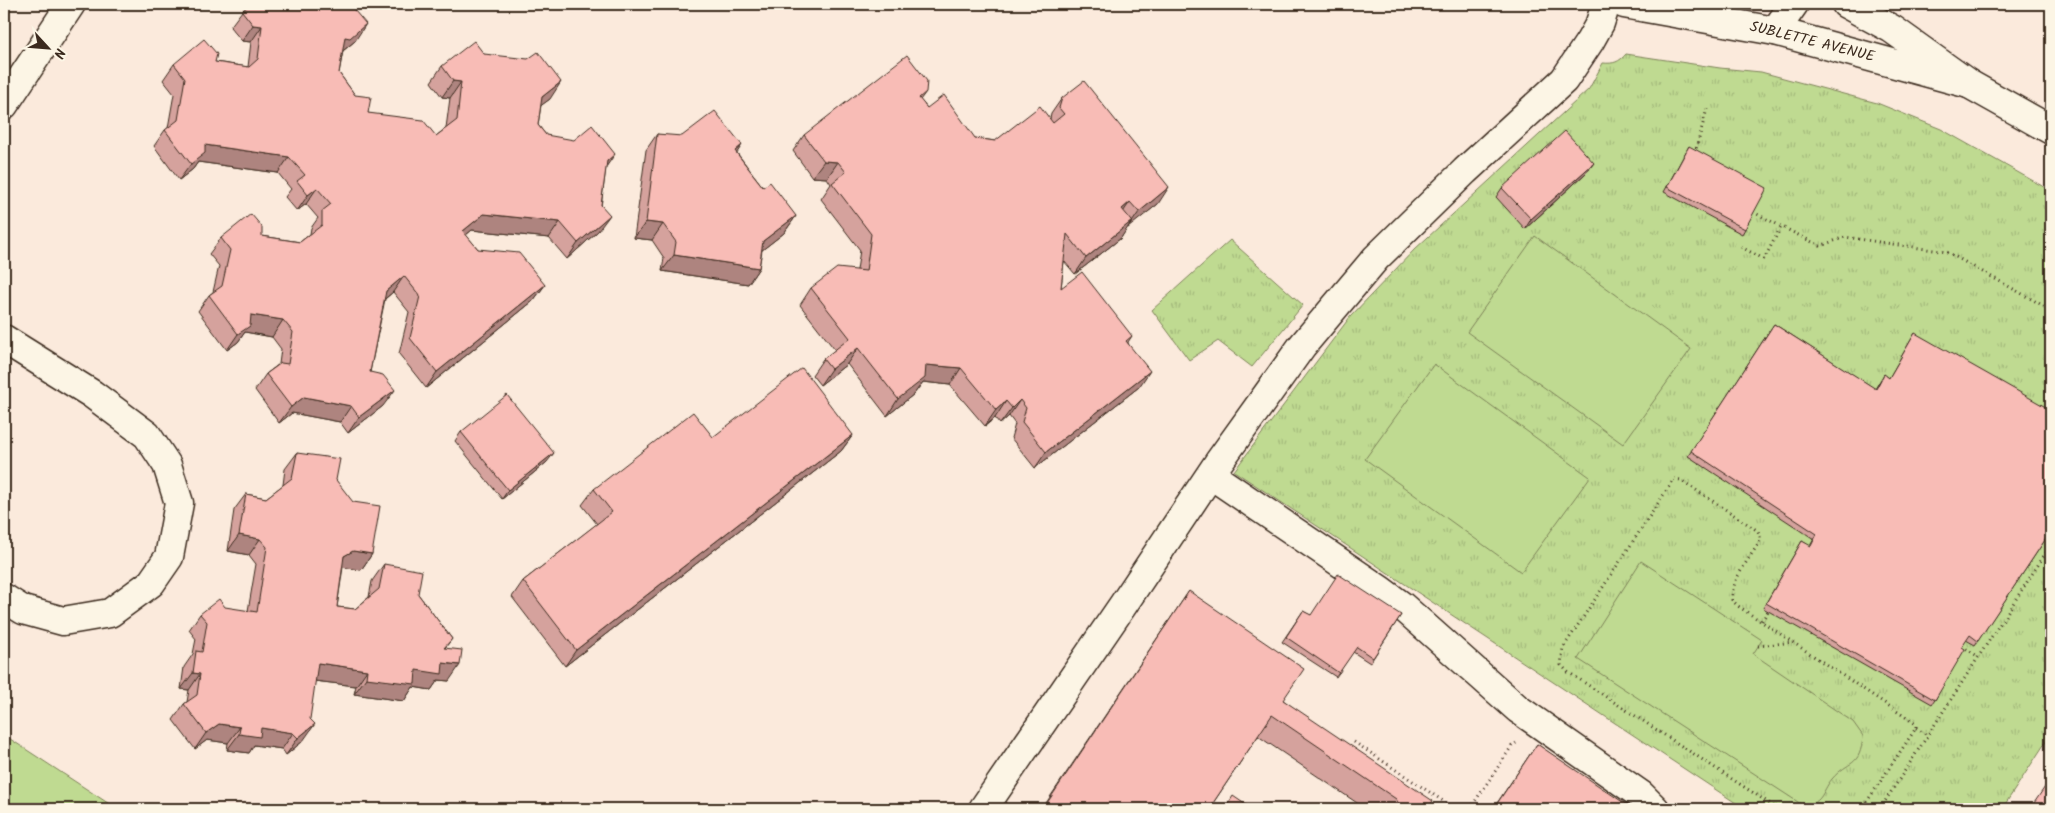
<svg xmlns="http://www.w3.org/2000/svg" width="2055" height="813" font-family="Kalam,sans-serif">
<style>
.park{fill:url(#park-tufts);stroke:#7d8258}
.pitch{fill:#bfda91;stroke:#7d8258}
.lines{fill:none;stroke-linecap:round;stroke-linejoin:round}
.minor-casing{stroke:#3b2a1e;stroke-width:31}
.path{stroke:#3b2a1e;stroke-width:3;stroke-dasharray:1 4;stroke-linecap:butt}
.minor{stroke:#fcf5e5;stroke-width:28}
.wall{fill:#d5a29d;stroke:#3b2a1e}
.shaded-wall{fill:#ae847f;stroke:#3b2a1e}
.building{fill:#f8bcb6;stroke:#3b2a1e}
.labels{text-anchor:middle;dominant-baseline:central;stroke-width:4;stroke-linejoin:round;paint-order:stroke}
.street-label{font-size:15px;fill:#3b2a1e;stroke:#fcf5e5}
</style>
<defs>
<pattern id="park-tufts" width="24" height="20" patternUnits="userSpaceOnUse" patternTransform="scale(1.25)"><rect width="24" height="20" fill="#bfda91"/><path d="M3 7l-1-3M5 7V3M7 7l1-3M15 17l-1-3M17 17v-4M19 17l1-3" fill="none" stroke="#a5bb7d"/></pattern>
</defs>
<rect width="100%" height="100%" fill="#fbeadc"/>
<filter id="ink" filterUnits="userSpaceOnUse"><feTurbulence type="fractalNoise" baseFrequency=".02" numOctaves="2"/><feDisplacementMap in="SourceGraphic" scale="10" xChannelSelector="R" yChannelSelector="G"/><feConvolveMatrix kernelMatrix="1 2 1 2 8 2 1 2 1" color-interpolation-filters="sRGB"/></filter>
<g filter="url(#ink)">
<!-- park -->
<g class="park">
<path d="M1626,54L1720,68L1761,72L1877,103L1941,129L2051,191V734L2002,809H1745L1234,471L1350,317L1415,249L1589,89L1603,63C1614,64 1619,62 1626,54Z"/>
<path d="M1230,240L1303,305L1252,367L1218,341L1189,360L1152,310Z"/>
</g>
<!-- pitch -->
<g class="pitch">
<path d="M1535,236L1691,349L1623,444L1467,332Z"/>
<path d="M1434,364L1590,477L1521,572L1365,459Z"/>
<path d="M1641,561L1762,640L1753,654L1853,722L1863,736C1860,769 1849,759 1832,779C1821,792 1823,806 1801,804L1578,659Z"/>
<path d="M4,735L117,809H4Z"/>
</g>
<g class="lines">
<defs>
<g id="minor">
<path d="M1624,4L1775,31L1969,84"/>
<path d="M1846,4L1892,29L1969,84L2051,130"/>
<path d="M1775,31L1794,4"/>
<path d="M4,105L71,4"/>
<path d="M4,339L92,394L147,435L167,465L179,503L169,557L151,583L110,613L63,621L23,610L4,598"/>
<path d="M1211,475L1379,589L1402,606L1518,709L1641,795L1655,809"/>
<path d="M983,809L1123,605L1218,463L1302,346L1376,258L1465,171L1564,80L1590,41L1600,23L1606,4"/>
</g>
</defs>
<!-- minor casing -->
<use href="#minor" class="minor-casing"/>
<!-- path -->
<g class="path">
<path d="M1695,153L1707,109"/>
<path d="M1753,212L1820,246L1845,237L1947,252L2051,310"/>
<path d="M1741,247L1764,259L1781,227"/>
<path d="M1762,621L1768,611"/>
<path d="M1758,646L1793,642"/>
<path d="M1962,646L1979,657"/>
<path d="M1916,728L1928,736"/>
<path d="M1354,742L1455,809"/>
<path d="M1470,809L1512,746L1516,743"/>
<path d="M1778,809L1568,672L1561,665L1563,648L1674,479L1681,480L1687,484L1758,531L1760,537L1759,543C1749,559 1731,580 1732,600L1738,606L1916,724V728L1862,809"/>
<path d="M1880,809L2051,545"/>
</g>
<!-- minor -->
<use href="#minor" class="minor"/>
</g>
<!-- wall -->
<g class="wall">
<path d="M242,11L355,41L343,51L339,73L368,113L436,136L446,128L450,98L442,97L431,82L442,66L484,54L550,99L541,105L538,125L546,135L606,167L598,231L567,259L549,238L472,230L466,235L478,249L545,285L533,301L426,388L399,354L409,312L393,292L385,299L370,372L383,406L348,433L340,422L292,413L279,423L255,390L266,374L279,364L281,349L272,337L245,332L238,342L227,350L198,311L209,295L213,292L219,266L209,254L221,238L262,236L300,242L310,234L311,228L318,218L306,204L297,211L285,197L291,189L278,173L198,162L193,169L179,180L154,146L165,130L168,128L174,94L163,80L174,64L215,62L248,67L251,42L242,41L230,27Z"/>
<path d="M926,92L920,100L927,108L975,138L995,141L1050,119L1051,114L1062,98L1158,204L1127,228L1121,238L1075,274L1064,261L1061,288L1132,336L1128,342L1139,387L1035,468L1011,438L1015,424L1009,416L1000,424L995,418L985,426L950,385L923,382L914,394L887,416L847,364L820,385L812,375L823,359L835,350L800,305L811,288L857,270L860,250L821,199L831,184L827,178L812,177L793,151L804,135Z"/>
<path d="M657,134L737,153L763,187L796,216L784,233L762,250L759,268L748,284L662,271L664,258L652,240L634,238L646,150Z"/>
<path d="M1689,146L1745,229L1742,234L1664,192Z"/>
<path d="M1587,172L1525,229L1496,197L1502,188Z"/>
<path d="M1774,324L1875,389L1884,374L1889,378L1915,333L2051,531L1975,645L1966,640L1962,647L1935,700L1932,704L1763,608L1802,541L1810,546L1814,539L1688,456Z"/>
<path d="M461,432L547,462L502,499L455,441Z"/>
<path d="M853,435L841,451L565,666L512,597L523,581L597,524L582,505L594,489L713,437Z"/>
<path d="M297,453L336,480L372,554L361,570L343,567L337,607L355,609L369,597L372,581L384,564L418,594L452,639L445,648L449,681L438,680L431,690L413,687L404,701L354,694L356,686L315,681L303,741L286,755L282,749L254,745L249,753L227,750L228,743L207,740L195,749L173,720L184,704L187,702L189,690L181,689L184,667L193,654L196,639L189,630L200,614L248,611L256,564L249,555L228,551L234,510L246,494L266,498L283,485L285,469Z"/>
<path d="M1189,591L1283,700L1427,809H1366L1258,736L1209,809H1042Z"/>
<path d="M1303,611L1310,615H1401L1370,663L1353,652L1336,677L1282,642Z"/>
<path d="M1537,744L1629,809H1493Z"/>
</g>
<!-- shaded-wall -->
<g class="shaded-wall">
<path d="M366,24L355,41L339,54L345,37Z"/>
<path d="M253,25L262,26L251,42L242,41Z"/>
<path d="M453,81L461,82L450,98L442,97Z"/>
<path d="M561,82L550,99L531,113L542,97Z"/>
<path d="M205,145L289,157L278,173L198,162L193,169L179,180L191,164Z"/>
<path d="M742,145L731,162L735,151Z"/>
<path d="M615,154L604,170L607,161Z"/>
<path d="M824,161L838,162L827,178L812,177Z"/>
<path d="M1594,163L1587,172L1525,229L1531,219Z"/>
<path d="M1169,187L1158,204L1128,228L1139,212Z"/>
<path d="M317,188L306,204L297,211L308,195Z"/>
<path d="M1130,202L1119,218L1122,209Z"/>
<path d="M484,214L560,222L549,238L472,230L451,247L463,231Z"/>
<path d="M610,215L598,231L567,259L578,243Z"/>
<path d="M796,216L784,233L752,258L763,241Z"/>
<path d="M1132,221L1121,238L1075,274L1086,258Z"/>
<path d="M646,222L663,224L652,240L634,238Z"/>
<path d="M674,255L759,268L748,284L662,271Z"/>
<path d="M404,276L393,292L375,307L386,291Z"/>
<path d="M545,285L533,301L426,388L437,372Z"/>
<path d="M251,315L283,320L272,337L245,332L238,342L227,350Z"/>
<path d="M858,348L847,364L820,385L831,369Z"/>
<path d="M926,365L961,368L950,385L923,382L914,394L887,416L898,399Z"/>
<path d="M1150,371L1139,387L1035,468L1046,452Z"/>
<path d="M395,390L383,406L348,433L359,417Z"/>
<path d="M304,397L351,406L340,422L292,413L279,423L291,407Z"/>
<path d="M1020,400L1009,416L1000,424L1012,408Z"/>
<path d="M1006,401L995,418L985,426L996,410Z"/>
<path d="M853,435L841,451L565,666L576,650Z"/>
<path d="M554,453L547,462L502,499L508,490Z"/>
<path d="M239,535L260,539L249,555L228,551Z"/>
<path d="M353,551L372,554L361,570L341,567L344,556Z"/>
<path d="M318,663L367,670L356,686L306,680Z"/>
<path d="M443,663L460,665L449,681L438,680L431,690L413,687L404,701L354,694L366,678L416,670Z"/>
<path d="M193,673L200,674L189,690L181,689Z"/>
<path d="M219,724L240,727L228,743L207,740L195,749L206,733Z"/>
<path d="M315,724L303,741L286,755L298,738Z"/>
<path d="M261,728L293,733L282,749L254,745L249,753L227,750L239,734Z"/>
</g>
<!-- building -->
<g class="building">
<path d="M250,4H349L366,24L350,38L345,37L339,73L355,95L371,97L368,113L423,120L436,136L457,120L461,82L453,81L442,66L474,41L484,54L528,59L538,52L561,82L542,97L538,125L546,135L574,140L592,125L615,154L607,161L601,205L610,215L578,243L560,222L484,214L463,231L478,249L519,253L545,285L437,372L410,338L420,296L404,276L386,291L370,372L383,375L395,390L359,417L351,406L304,397L291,407L266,374L281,363L288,364L293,332L283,320L251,315L250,326L238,334L209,295L222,286L230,250L221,238L251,214L262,227V236L300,242L322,225V211L331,204L317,188L308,195L297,181L305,175L289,157L205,145V153L191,164L165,130L178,120L185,78L174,64L204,39L217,54L215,62L249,67L258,59L262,26L253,25L242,11Z"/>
<path d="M907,55L927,81L926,92L919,98L927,108L944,95L975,138L995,141L1040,106L1053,123L1064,114L1059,108L1062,98L1084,81L1169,187L1139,212L1130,202L1122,209L1132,221L1086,258L1067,234L1061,288L1082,272L1132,336L1126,341L1150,371L1046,452L1022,422L1026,408L1020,400L1012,408L1006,401L996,410L961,368L926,365L925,378L898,399L858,348L831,369L823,359L850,338L811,288L837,268L866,271L871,234L832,183L846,172L838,162L824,161L804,135Z"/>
<path d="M715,111L742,145L735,151L763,187L770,182L796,216L763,241L759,268L674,255L676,242L663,224L646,222L657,134L682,136Z"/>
<path d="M1565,131L1594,163L1531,219L1502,188Z"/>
<path d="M1689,146L1767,188L1745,229L1667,187Z"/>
<path d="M1774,324L1876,389L1884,374L1889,378L1915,333L2051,410V531L1978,641L1970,635L1962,647L1965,649L1935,700L1766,603L1802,541L1811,546L1817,534L1691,451Z"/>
<path d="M802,368L853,435L576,650L523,581L612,512L594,489L693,412L713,437Z"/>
<path d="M507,395L554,453L508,490L461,432Z"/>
<path d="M297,453L340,459L336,480L353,502L380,506L372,554L353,551L344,556L337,607L355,609L379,589L384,564L422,571L418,594L452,639L444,648L462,650L460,665L443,663L442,674L416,670L415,684L366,678L367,670L318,663L310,719L315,724L298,738L293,733L261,728L260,737L239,734L240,727L219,724L206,733L184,704L197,695L200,674L193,673L196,651L202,652L207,622L200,614L219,599L225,607L257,612L267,547L260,539L239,535L246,494L266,498L292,478Z"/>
<path d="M1338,574L1401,615L1373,658L1357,647L1339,673L1286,637L1303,611L1311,615Z"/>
<path d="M1189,591L1304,669L1283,700L1433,801L1427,809H1402L1396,799L1272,715L1209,809H1043Z"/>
<path d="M1537,744L1630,807L1629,809H1502L1496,805Z"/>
<path d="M2051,778V809H2030Z"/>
<path d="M1233,796L1252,809H1225Z"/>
</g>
</g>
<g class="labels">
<!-- street labels -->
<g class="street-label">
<text transform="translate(1812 42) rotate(14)">SUBLETTE AVENUE</text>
</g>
</g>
<!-- margin -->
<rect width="2055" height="813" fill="none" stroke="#fcf5e5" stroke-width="20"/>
<rect x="10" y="10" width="2035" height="793" fill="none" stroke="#3b2a1e" stroke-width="2" filter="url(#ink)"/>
<!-- north arrow -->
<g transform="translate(48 48) rotate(116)" stroke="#fcf5e5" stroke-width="4" paint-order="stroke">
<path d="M0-4L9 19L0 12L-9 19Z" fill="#3b2a1e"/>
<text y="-8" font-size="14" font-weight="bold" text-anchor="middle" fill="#3b2a1e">N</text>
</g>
</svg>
